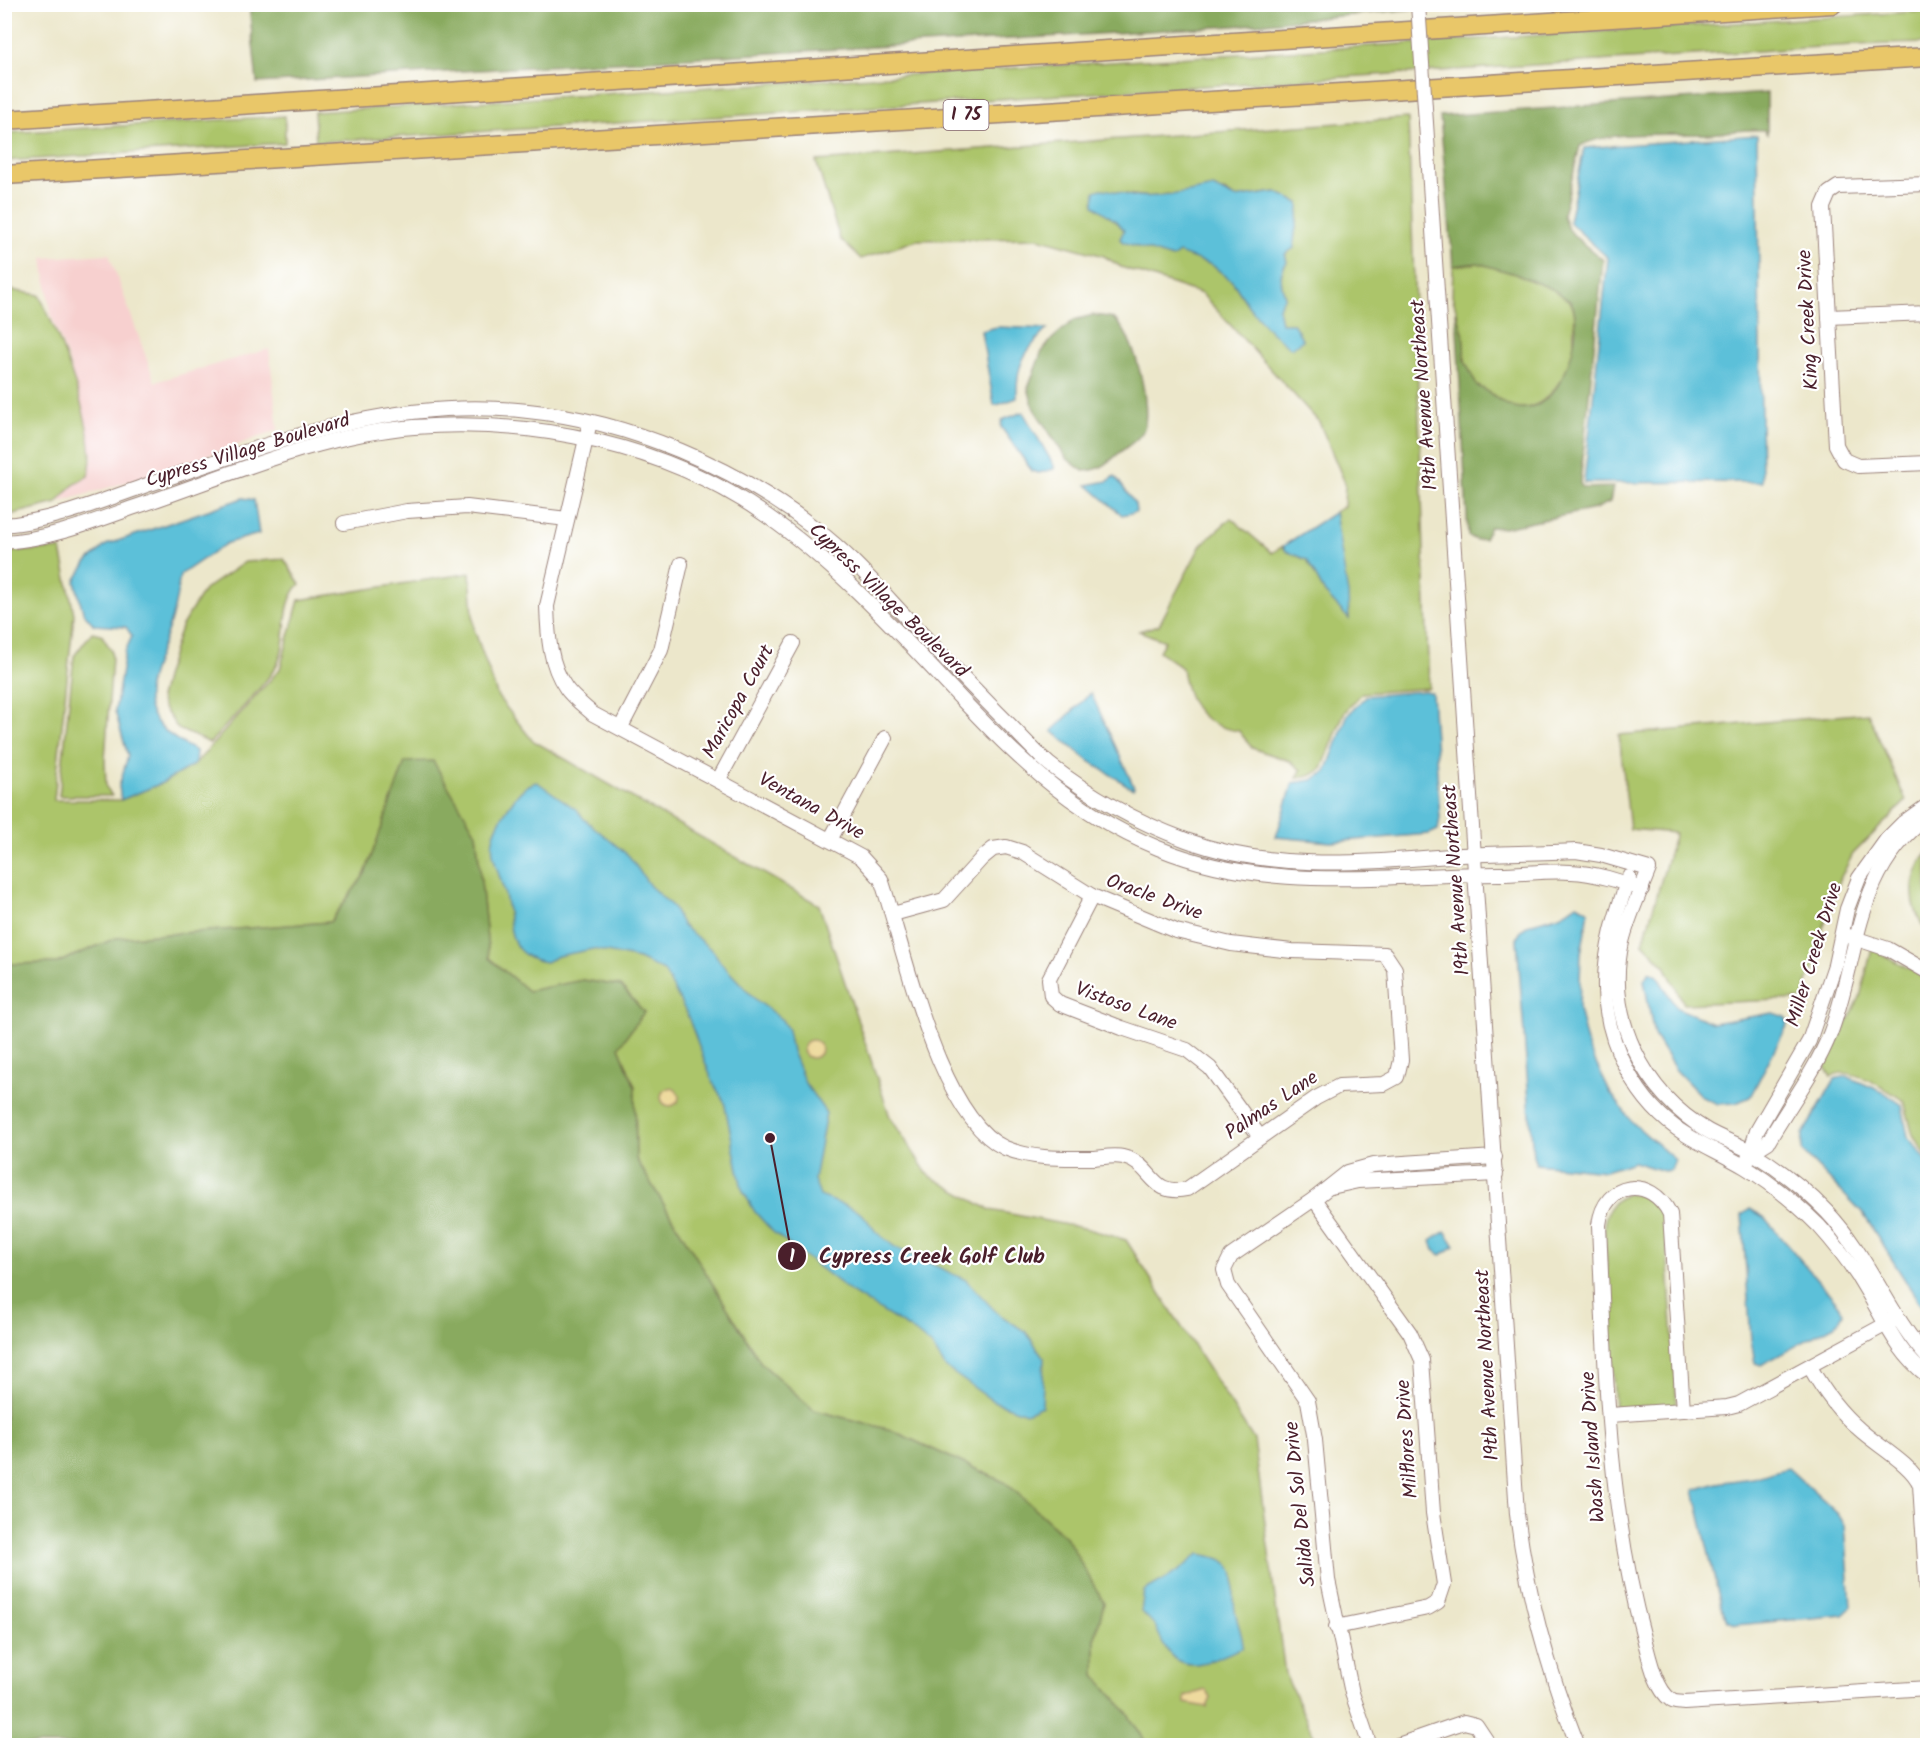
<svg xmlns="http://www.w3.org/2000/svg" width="1932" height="1750" font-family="Kalam,sans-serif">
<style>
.built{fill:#f7d0cf}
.green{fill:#acc56b;stroke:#7b724b;stroke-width:1.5;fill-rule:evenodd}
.forest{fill:#89aa5f;stroke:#6a6445;stroke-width:1.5}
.sand{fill:#eeda9e;stroke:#9c7c64;stroke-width:1.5}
.water{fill:#5bc0d9;stroke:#527082;stroke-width:1.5}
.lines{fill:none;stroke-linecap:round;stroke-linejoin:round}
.minor-casing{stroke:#9b837b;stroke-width:16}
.highway-casing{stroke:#9b837b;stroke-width:21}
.minor{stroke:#fff;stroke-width:14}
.highway{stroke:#e9c769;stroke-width:18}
.minor-bridge-casing{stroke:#9b837b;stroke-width:16;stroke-linecap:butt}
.minor-bridge{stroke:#fff;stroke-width:14}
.labels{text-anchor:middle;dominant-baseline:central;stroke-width:4.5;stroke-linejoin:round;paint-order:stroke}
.shield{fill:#fff;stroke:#80626b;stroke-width:1.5}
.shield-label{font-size:18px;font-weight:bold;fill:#4a1f2b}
.street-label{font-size:20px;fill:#4a1f2b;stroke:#fff}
.leader{fill:none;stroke:#4a1f2b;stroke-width:2}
.callout-dot{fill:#4a1f2b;stroke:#fff;stroke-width:2}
.mark-label{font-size:18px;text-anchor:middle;font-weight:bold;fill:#fff}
.callout-label{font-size:21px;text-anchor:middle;font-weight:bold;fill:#4a1f2b;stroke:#fff;stroke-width:4.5;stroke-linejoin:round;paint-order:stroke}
</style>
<rect width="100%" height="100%" fill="#fff"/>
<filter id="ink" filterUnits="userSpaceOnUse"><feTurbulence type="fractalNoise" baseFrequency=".0167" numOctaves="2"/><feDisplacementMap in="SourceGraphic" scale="12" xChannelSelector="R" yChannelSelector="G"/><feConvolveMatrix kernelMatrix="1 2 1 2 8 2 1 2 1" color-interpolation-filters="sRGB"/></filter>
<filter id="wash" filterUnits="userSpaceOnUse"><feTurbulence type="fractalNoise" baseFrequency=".008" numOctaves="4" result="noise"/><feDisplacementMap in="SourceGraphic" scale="24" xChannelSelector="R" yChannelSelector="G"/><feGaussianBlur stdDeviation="1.35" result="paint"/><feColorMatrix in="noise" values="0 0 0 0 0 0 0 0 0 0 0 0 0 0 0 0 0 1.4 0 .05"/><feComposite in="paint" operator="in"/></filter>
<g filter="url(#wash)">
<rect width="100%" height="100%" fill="#ece7cb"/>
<!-- built -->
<path class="built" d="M109,254L155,382L269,349L278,430L177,467L57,503L72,486L88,476L93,458L70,364L51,314L43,258Z"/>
<!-- green -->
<g class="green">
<path d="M1927,11V43L1853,45L316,142L314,112Z"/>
<path d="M285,116V143L5,161V133Z"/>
<path d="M1408,118L1429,688L1362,693L1344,713L1322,769L1310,776L1297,778L1301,770L1290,761L1252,748L1239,731C1201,726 1187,704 1182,668L1159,651L1165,641L1139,631L1159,625L1201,545L1231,518L1272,553L1283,546L1286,551L1307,560L1325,593L1349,618L1335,512L1344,506L1345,483L1319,422L1202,294L1121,267L1104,256L1038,238L917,240L861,259L840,239L816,161ZM1224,191L1235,198L1276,192L1299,203C1300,218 1293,231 1294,247L1285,255L1287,262C1278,273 1281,284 1285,297C1277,306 1278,312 1281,323H1293L1297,333L1249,307L1233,282L1212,265L1179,252L1172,258L1120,239L1125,230L1117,222L1094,205L1095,198L1126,194L1151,197L1167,194L1183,196Z"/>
<path d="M1478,263C1500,269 1558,284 1570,302C1576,310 1575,319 1574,328C1573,336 1575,344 1573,351C1568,374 1547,409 1521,408C1502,407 1493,391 1477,386L1465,361L1463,333L1452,296L1453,266Z"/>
<path d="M5,289L39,295C57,329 102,441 88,476L72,486L57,503L5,516Z"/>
<path d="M61,549L74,614L54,800H121L162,783L195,764L280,669L299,600L470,573L474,629L498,697L532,740L819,905L890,1117L928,1175L990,1210L1088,1229L1126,1240L1254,1440L1285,1674L1318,1745H1148L1124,1709L1095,1675V1637L1104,1603L1066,1537L1006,1483L891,1430L814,1410L761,1363L636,1159L635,1087L619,1047L644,1012L621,986L583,980L528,991L489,958L476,833L405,763L365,874L330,922L116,938L57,963L11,964L5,959V552Z"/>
<path d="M284,559L300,584C278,606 291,643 275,668C260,692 229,721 210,743L178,729L163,707L160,698L165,678L181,627L204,590L245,562Z"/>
<path d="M92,632L101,634L111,650L112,658L105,760L106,787L112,796H59L74,656Z"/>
<path d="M1868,713L1906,801L1853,854L1841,877L1823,928L1816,965L1807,982L1804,999L1684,1004L1665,966L1643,943L1675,833L1630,829L1619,735Z"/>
<path d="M1927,854V932C1909,907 1907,878 1927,854Z"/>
<path d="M1872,949L1927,978V1157L1913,1135L1904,1101C1888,1090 1848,1063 1831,1077L1825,1067L1860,997Z"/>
<path d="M1628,1193L1649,1197L1665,1216L1677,1405L1615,1409L1604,1225C1607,1208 1613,1201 1628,1193Z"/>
</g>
<!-- forest -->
<g class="forest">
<path d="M1413,4V9L1234,26L257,83L249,5Z"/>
<path d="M1767,93V134L1764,130C1745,128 1727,133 1708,134C1670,136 1612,129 1580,146L1563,215C1566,235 1589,247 1603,260L1580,484L1584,488L1613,487L1610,502L1595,509L1504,528L1490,527L1484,539L1476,540L1468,536L1456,310L1463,333L1465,361L1477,386C1495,392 1503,411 1527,408C1563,405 1586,330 1571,302L1552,289L1515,274L1478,263L1453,266L1440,116Z"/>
<path d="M1093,315C1099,316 1107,316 1112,318C1134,329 1153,409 1143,431C1138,441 1127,446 1119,453C1107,464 1100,471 1083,471L1066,458L1034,409L1028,388L1041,353L1052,339L1074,320Z"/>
<path d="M433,761L476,833L489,958L528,991L583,980L621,986L644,1012L619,1047L635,1087L636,1159L761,1363L814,1410L891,1430L1006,1483L1066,1537L1104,1603L1095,1637V1675L1124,1709L1148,1745H5V959L11,964L57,963L116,938L330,922L365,874L405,762Z"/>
</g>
<!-- sand -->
<g class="sand">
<circle cx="812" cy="1049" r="9"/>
<circle cx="670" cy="1097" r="9"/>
<path d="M1206,1690L1211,1698L1207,1707L1185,1703V1696Z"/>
</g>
<!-- water -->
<g class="water">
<path d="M1757,135L1762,482L1584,483L1608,258L1569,222L1584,148Z"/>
<path d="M1213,187L1235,198L1276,192L1299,203C1300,218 1293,231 1294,248L1285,254L1287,262C1278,273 1281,284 1285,297C1277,306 1278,312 1281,323H1293L1303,340L1291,348L1271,332L1249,307L1233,282L1212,265L1179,253L1172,258L1123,242L1120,239L1124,230L1117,222L1094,205L1095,191L1101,189C1113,189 1122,195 1134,196C1161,198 1186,193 1213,187Z"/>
<path d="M997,327L1047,329C1024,352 1016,364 1017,398L997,405H994L981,331Z"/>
<path d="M1023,412L1054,466V469L1039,473L1032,471L1001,427L1002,420Z"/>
<path d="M1115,476L1135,504L1136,512L1122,515L1087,485L1108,481Z"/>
<path d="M243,498L254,500L259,534L227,543L180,575C178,589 176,603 172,616C155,679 117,711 196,751L195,764L162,783L121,800L119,786L128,756L115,711L125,652L132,636L126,627L94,625L83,612L75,581L86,563L106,545Z"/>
<path d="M1335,512L1348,594L1349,619L1325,593L1307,560L1286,551L1283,546Z"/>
<path d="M1425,691L1432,693L1440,818L1438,830L1429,834L1331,842L1276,837L1293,783L1312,780L1326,772L1347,716L1366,696Z"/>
<path d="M1091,693L1134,787L1133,789L1089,761L1052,731Z"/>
<path d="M537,782L577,810L584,819L629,856L650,886L673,907L683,926L714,952L721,963L754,998L782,1020L788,1030L792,1051L805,1083L826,1113L814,1180L820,1196L856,1210L864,1216L876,1232L895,1247L966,1280L997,1313L1026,1332L1044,1358L1042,1406L1026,1413L993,1401L945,1367L932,1346L915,1332L851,1292L773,1232L755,1212L742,1189L724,1101L713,1083L687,1014L664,971L639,959L593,949L558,956L546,962C504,956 513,926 505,895C494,853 481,846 510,805C517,795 524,785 537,782Z"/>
<path d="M1577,904L1589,911L1581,953L1579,1009L1588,1047L1610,1092L1632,1122L1675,1160L1671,1170L1663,1171L1634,1162L1605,1171L1536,1164L1533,1156L1517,939C1524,920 1540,922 1557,916C1564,914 1571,908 1577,904Z"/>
<path d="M1649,972L1657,976L1677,1008L1713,1023L1773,1013L1785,1017L1788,1024L1750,1097L1736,1103L1718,1104L1702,1097L1675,1069L1654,1035L1644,980Z"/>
<path d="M1846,1076L1885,1093L1902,1105L1908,1137L1927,1161V1315L1864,1215L1802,1151L1803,1134L1835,1079Z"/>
<path d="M1750,1209L1764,1217L1839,1305L1843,1313L1838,1323L1761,1365L1755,1363L1751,1340L1742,1215Z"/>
<path d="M1445,1231L1455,1246L1441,1255L1434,1250L1431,1241Z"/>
<path d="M1788,1468L1840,1516L1845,1525L1851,1606L1844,1615L1736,1625L1727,1621L1721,1606L1694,1490L1717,1483L1752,1478Z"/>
<path d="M1199,1554C1247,1561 1230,1577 1235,1611C1237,1623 1243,1635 1243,1647C1221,1657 1184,1678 1167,1650C1155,1631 1161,1628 1141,1612L1144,1591L1177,1572Z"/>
</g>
</g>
<g filter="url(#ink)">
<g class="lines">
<defs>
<g id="minor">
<path d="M1426,123L1517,1514C1527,1595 1548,1670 1578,1746"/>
<path d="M1928,184L1838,187L1829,193L1823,207L1836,445L1844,460L1858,466L1928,463"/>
<path d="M1829,317L1928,313"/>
<path d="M590,422L547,606C548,634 549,664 566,688C572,697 584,706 593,714L861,857L881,879C904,946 938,1118 1005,1148C1034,1160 1065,1158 1095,1158C1104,1157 1115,1155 1123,1157C1154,1164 1149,1197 1187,1189L1316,1098L1339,1086L1384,1084L1397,1077L1401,1060L1395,969L1385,954L1292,951L1231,944L1176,931L1092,896L1022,852L1006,847L993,849L982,858L944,900L893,914"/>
<path d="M344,523L407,511L467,507L567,519"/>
<path d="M4,525C53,521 101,501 147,485C275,442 390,396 528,411C629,421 736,467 816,529C848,553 876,585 903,614C937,650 971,686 1006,721C1020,735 1034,751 1049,764C1090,796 1137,822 1186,840C1275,873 1370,862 1462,855C1500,853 1538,853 1576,851L1601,855L1649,869C1640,893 1628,917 1622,942C1605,1016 1643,1093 1708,1131C1722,1139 1739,1144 1753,1153C1779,1169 1806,1190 1827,1212C1869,1256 1888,1314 1928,1358"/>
<path d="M4,542C50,539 93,522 135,507C224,477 320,434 414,427C535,418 667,445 767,516C829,559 882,615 934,670C1003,743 1062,809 1158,848C1269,894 1384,874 1499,874C1523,874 1547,870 1571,872C1596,873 1619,881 1642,889"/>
<path d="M621,727L661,650L681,564"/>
<path d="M719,779L793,643"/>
<path d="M830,840L885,738"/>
<path d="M1629,877C1616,913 1604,950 1605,988C1606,1044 1637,1104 1685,1134C1704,1146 1725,1155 1745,1167C1771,1183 1797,1204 1819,1226C1838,1247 1856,1271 1870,1296C1886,1324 1900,1356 1928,1376"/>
<path d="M1092,896L1049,979L1051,996L1060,1004L1122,1028L1187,1050L1210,1068L1260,1137"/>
<path d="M1848,936L1888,949L1928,972"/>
<path d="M1752,1152L1768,1142C1788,1107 1815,1072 1830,1034C1860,956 1853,871 1928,817"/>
<path d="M1748,1159L1757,1131L1809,1041L1835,965L1847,909L1859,878L1887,839L1903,823L1928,805"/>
<path d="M1331,1187L1358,1181L1496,1174"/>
<path d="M1314,1199L1410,1333L1422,1360L1433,1513L1444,1584L1438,1602L1428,1608L1336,1627"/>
<path d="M1810,1367C1823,1390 1839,1412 1859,1429C1876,1445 1913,1465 1920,1485L1928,1607"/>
<path d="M1683,1410L1670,1214C1651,1175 1604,1181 1599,1225C1605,1363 1607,1504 1644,1638C1649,1656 1655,1689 1671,1700C1674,1703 1680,1702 1684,1703L1928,1688"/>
<path d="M1610,1415L1727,1407L1739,1404L1892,1321"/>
<path d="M1370,1746L1352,1693L1328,1580L1315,1440L1308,1401L1228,1285L1224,1270L1231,1256L1314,1199L1348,1172L1373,1165L1495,1157"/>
<path d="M1395,1746L1464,1722L1476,1725L1490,1746"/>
</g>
<g id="highway">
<path d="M4,120L1833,4"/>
<path d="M4,175L1928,57"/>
</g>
</defs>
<!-- minor casing -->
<use href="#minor" class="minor-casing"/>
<!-- highway casing -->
<use href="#highway" class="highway-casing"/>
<!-- minor -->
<use href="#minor" class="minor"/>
<!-- highway -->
<use href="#highway" class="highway"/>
<defs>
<path id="minor-bridge" d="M1418,4L1426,123"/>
</defs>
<!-- minor-bridge casing -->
<use href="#minor-bridge" class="minor-bridge-casing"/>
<!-- minor-bridge -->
<use href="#minor-bridge" class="minor-bridge"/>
</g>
</g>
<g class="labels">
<!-- shield labels -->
<rect class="shield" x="943.5" y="100" width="45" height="30" rx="4.5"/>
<g class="shield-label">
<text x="966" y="115">I 75</text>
</g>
<!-- street labels -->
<g class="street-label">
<text transform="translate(1809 320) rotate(-93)">King Creek Drive</text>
<text transform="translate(1425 395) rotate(-94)">19th Avenue Northeast</text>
<text transform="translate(248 451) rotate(-17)">Cypress Village Boulevard</text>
<text transform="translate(888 601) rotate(44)">Cypress Village Boulevard</text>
<text transform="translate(739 702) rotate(-61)">Maricopa Court</text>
<text transform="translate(811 807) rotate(29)">Ventana Drive</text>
<text transform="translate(1457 880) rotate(-94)">19th Avenue Northeast</text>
<text transform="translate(1154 898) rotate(20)">Oracle Drive</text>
<text transform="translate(1815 955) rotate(-73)">Miller Creek Drive</text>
<text transform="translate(1126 1007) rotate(20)">Vistoso Lane</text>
<text transform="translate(1272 1106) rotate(-34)">Palmas Lane</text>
<text transform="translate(1488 1365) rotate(-93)">19th Avenue Northeast</text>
<text transform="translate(1408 1439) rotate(-94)">Milflores Drive</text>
<text transform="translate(1594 1447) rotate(-94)">Wash Island Drive</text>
<text transform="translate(1301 1504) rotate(-96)">Salida Del Sol Drive</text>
</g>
</g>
<!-- callouts -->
<path class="leader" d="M770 1138L792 1256"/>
<g class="callout-dot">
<circle cx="770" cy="1138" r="6"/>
<circle cx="792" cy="1256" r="15"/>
</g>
<g class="mark-label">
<text x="792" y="1262">1</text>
</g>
<g class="callout-label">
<text x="932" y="1263">Cypress Creek Golf Club</text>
</g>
<!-- margin -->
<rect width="1932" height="1750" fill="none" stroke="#fff" stroke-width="24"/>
</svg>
